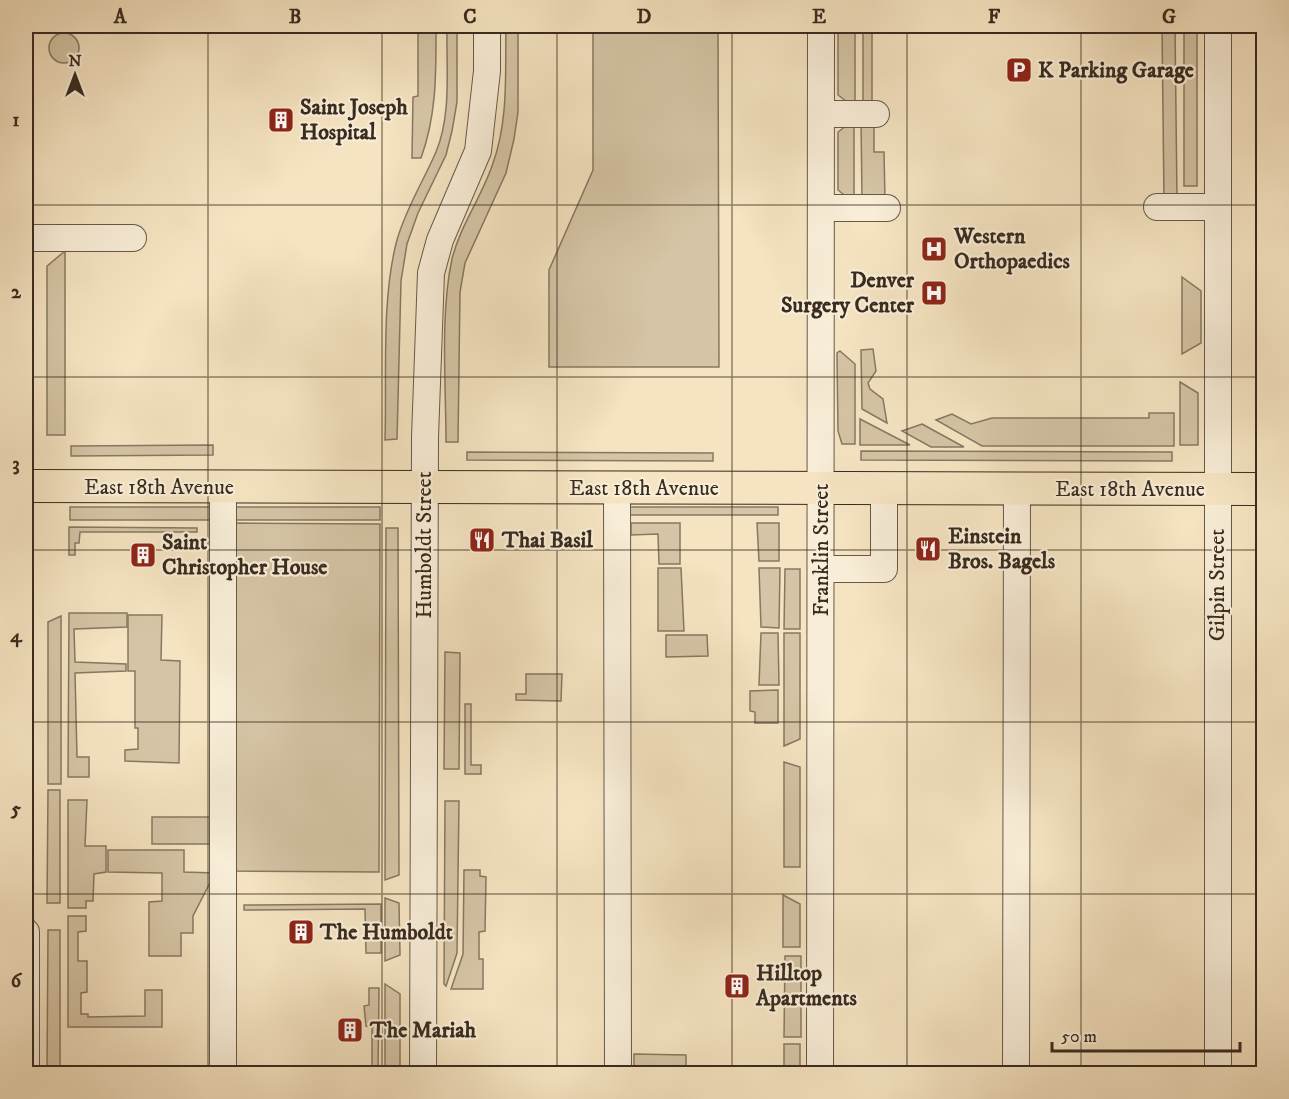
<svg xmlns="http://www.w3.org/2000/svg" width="1289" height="1099" font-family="'IM FELL DW Pica',serif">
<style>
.green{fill:#d5c4a5;stroke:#867862;stroke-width:1.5}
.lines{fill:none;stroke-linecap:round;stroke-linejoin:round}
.minor-casing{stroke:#675948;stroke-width:28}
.major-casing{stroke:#382b1f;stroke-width:34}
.minor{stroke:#f8edd7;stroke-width:26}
.major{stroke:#f5e3c1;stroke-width:32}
.grid{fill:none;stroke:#382b1f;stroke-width:1.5;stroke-opacity:0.55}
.labels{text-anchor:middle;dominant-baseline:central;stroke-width:4.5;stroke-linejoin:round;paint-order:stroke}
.poi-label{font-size:22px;font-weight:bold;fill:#382b1f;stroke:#f8edd7;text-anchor:start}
.street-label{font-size:22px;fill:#382b1f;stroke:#f8edd7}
.neatline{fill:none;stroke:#382b1f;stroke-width:2}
.grid-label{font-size:20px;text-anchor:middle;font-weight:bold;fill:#382b1f}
</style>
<rect width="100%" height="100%" fill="#f5e3c1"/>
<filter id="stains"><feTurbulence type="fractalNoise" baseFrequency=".00333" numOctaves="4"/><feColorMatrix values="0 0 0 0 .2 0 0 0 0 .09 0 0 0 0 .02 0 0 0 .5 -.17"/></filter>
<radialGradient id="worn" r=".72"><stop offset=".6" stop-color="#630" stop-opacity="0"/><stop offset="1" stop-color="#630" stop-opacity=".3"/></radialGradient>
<!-- green -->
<g class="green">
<path d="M418,26H436C436,72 437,114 421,158H412L413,97L418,96Z"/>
<path d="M447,26H457V102L452,131L446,155L418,213L407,244L401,281L397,439L385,440C387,378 381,299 397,240C406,208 423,182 436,152C452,114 446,66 447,26Z"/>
<path d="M506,26H518V112L514,139L506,173L465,263L460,292L458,442H446C446,385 440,314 452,259C460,226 481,198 492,166C509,121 505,73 506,26Z"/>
<path d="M838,26H855V108L838,95Z"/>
<rect x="863" y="26" width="9" height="80"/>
<path d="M1162,26H1175L1177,199L1164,200Z"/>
<rect x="1184" y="26" width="13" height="160"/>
<path d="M593,32H718L719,367H549V270L593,170Z"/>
<circle cx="64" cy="48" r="15"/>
<path d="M861,118H874V152H884L885,200H862Z"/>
<path d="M854,120V203L838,190V132Z"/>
<path d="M65,251V435H47V266Z"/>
<path d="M1182,277L1201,291V343L1182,354Z"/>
<path d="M873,349L876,371L868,383L870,389L883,399L887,423L862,409L861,350Z"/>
<path d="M840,351L855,364V444H842L838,431L837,353Z"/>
<path d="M1180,382L1198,393V445H1180Z"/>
<path d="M1149,413H1174V446H982L936,420L952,414L971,424L992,418H1149Z"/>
<path d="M860,419L910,445H860Z"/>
<path d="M922,424L964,447H931L902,431Z"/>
<path d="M213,445V455L71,456V446Z"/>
<path d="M861,451L1172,452V461L861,460Z"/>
<path d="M467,452L713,453V461L467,460Z"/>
<rect x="70" y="507" width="144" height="13"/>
<rect x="236" y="507" width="144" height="13"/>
<rect x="630" y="507" width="148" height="8"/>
<path d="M234,523L380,524L379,872L232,871Z"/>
<path d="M631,523H680V564H659L658,534L631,535Z"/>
<path d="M757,523H779V561H759Z"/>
<path d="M69,527L197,528V532H80L79,543H75V555H69Z"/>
<path d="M386,528H398L399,875L385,880Z"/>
<path d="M658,568H681L684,631H658Z"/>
<path d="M759,568H780L779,628L761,627Z"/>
<path d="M785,569H800V629H784Z"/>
<path d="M69,613H127V627L74,629L75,662L126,664V671L75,673L77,757H89V777H68Z"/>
<path d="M128,615H162L161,660L180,661L179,763L125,761V750L138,749V728H135V671H128Z"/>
<path d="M61,616V784H48V622Z"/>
<path d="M761,633H778L779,685H759Z"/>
<path d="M784,633H800V739L784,746Z"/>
<path d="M666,635H707L708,656L666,657Z"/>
<path d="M445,652L460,653L459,769H444Z"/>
<path d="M526,674H562L561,701L516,700V694H526Z"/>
<path d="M778,690V723H755V712L750,711V691Z"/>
<path d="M465,704H471V765H481V774H465Z"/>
<path d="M784,762L800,767V867H784Z"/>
<path d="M48,790H60V903H47Z"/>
<path d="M68,800H87L85,846H106V872L94,874L93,901H86V908H68Z"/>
<path d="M445,801H459L457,953L446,986L444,984Z"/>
<rect x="152" y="817" width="60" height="27"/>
<path d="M108,850H184V872L215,873L193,916V933H181V956H149V902L162,901V873L108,872Z"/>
<path d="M464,870H480V876L486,877L485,931L479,932V959H483V989H451L463,954Z"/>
<path d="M783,895L800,904V947H783Z"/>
<path d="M385,898L399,903L400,955L385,961Z"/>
<path d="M381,904V953H366L365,909L244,910V905Z"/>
<path d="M68,916H86V931L78,932V961H87V992L81,993V1014H88V1017L145,1016V990H162V1027H68Z"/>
<path d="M48,930H60V1073H47Z"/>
<path d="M785,956H801V1037H784Z"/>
<path d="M385,984L400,994V1073H385Z"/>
<path d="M369,988H379L378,1073H372V1027L366,1026L364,1006L369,1005Z"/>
<rect x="784" y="1044" width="16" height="29"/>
<path d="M634,1054L686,1055V1073H634Z"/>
</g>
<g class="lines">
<defs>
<g id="minor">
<path d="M1218,26V1074"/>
<path d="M821,114H876"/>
<path d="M1157,207H1218"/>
<path d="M821,208H887"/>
<path d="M26,238H133"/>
<path d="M223,487V1074"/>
<path d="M617,488L618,1074"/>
<path d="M821,569H884V488"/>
<path d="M26,932V1074"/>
<path d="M423,1074L425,437L431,273L440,240L478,151L487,71V26"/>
<path d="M820,1074L821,26"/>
<path d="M1016,1074L1017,489"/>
</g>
<path id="major" d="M26,486L1264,489"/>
</defs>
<!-- minor casing -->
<use href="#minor" class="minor-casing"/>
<!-- major casing -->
<use href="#major" class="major-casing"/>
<!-- minor -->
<use href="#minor" class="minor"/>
<!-- major -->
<use href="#major" class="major"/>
</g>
<!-- grid -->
<path class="grid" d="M208,26V1074M382,26V1074M557,26V1074M732,26V1074M907,26V1074M1081,26V1074M26,205H1264M26,377H1264M26,550H1264M26,722H1264M26,894H1264"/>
<!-- icons -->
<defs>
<symbol id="parking-square" viewBox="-11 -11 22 22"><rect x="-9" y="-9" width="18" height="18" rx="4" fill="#8f2418" stroke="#f8edd7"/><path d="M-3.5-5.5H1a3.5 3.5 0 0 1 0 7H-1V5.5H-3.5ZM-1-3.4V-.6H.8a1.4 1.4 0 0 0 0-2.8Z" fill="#fff"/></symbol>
<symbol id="building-square" viewBox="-11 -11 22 22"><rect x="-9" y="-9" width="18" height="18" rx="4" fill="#8f2418" stroke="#f8edd7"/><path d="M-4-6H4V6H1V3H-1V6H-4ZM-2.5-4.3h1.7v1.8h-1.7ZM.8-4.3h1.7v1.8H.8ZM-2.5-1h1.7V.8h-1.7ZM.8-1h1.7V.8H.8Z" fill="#fff"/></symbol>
<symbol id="hospital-square" viewBox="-11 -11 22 22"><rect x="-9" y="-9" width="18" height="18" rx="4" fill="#8f2418" stroke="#f8edd7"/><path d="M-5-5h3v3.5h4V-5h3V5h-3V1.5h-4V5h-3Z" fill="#fff"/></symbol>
<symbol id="restaurant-square" viewBox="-11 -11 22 22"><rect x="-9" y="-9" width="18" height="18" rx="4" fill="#8f2418" stroke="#f8edd7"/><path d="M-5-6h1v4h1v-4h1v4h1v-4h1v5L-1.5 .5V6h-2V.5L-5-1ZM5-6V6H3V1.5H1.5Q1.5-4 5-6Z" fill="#fff"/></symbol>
</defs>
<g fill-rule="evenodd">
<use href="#parking-square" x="1004" y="55" width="30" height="30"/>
<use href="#building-square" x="266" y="105" width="30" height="30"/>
<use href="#hospital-square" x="919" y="234" width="30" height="30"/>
<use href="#hospital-square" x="919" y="278" width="30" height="30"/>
<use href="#restaurant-square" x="467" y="525" width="30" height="30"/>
<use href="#restaurant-square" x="913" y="534" width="30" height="30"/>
<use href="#building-square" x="128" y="540" width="30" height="30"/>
<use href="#building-square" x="286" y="917" width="30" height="30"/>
<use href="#building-square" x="722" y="971" width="30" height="30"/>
<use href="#building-square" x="335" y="1015" width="30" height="30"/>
</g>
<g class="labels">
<!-- poi labels -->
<g class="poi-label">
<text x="1038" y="70">K Parking Garage</text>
<text x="300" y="107">Saint Joseph<tspan x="300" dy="25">Hospital</tspan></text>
<text x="954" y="236">Western<tspan x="954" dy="25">Orthopaedics</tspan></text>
<text x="914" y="280" text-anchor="end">Denver<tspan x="914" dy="25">Surgery Center</tspan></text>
<text x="948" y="536">Einstein<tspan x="948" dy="25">Bros. Bagels</tspan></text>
<text x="502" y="540">Thai Basil</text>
<text x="162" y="542">Saint<tspan x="162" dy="25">Christopher House</tspan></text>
<text x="320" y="932">The Humboldt</text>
<text x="756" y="973">Hilltop<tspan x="756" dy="25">Apartments</tspan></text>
<text x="370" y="1030">The Mariah</text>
</g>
<!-- street labels -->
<g class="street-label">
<text x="159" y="487">East 18th Avenue</text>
<text x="644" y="488">East 18th Avenue</text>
<text x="1130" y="489">East 18th Avenue</text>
<text transform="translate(424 545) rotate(-90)">Humboldt Street</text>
<text transform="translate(821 550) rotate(-90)">Franklin Street</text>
<text transform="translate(1217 585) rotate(-90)">Gilpin Street</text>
</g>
</g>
<!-- margin -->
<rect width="1289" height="1099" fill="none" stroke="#f5e3c1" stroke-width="66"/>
<!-- north arrow -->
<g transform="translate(75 75)" stroke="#f8edd7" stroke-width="4.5" paint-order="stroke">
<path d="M0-4.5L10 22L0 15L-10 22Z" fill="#382b1f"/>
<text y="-9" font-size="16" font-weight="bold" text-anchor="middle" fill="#382b1f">N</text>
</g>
<!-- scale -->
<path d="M1052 1042v9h188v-9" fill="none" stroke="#382b1f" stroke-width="3"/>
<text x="1061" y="1042" font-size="18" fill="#382b1f" stroke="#f8edd7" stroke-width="4.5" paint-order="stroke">50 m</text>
<rect x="33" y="33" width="1223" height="1033" class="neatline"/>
<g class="grid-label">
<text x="120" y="23">A</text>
<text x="295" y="23">B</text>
<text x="470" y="23">C</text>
<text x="644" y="23">D</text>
<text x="819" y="23">E</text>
<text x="994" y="23">F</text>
<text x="1169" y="23">G</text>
<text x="16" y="126">1</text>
<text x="16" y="298">2</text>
<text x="16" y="470">3</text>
<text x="16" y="642">4</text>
<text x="16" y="815">5</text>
<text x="16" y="987">6</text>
</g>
<rect width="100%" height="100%" filter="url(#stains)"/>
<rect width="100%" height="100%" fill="url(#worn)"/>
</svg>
